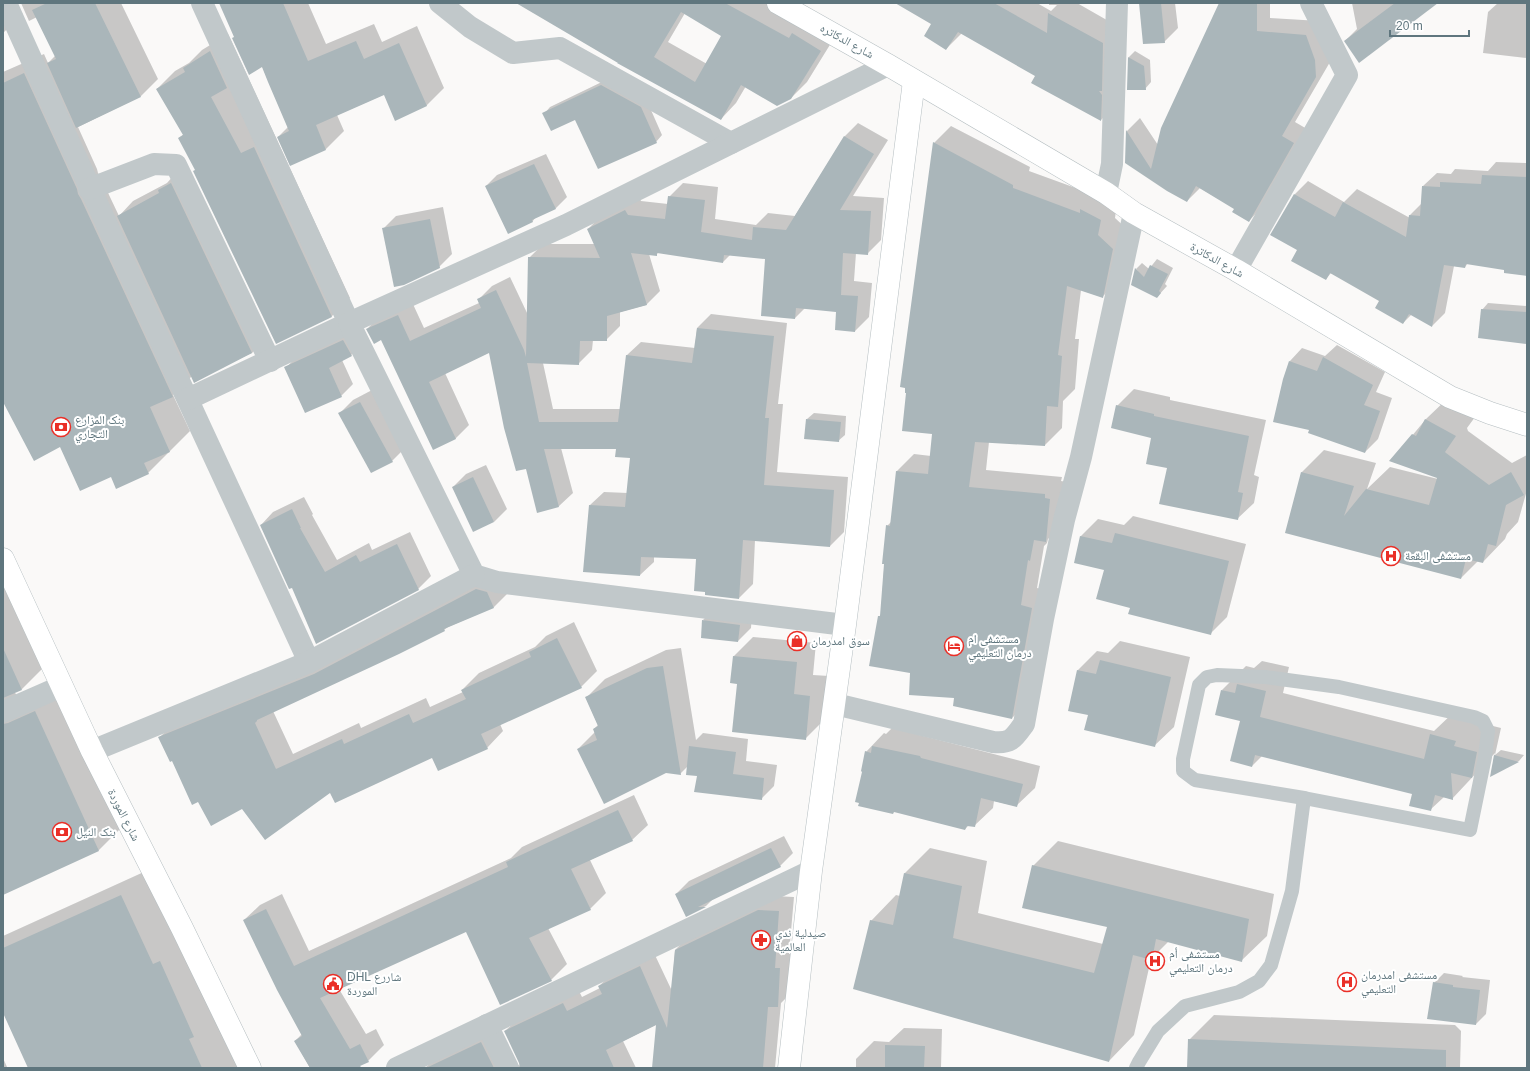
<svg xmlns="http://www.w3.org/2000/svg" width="1530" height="1071" font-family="Arial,'Noto Naskh Arabic',sans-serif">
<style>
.shadow{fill:#0003;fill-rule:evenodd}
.building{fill:#aab6ba;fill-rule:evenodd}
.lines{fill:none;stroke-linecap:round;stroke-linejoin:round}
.secondary-casing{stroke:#b5bec1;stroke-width:23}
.lane{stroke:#c1c8ca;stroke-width:14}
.street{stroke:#c1c8ca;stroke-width:22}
.secondary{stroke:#fff;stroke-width:22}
.labels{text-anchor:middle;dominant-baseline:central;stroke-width:4;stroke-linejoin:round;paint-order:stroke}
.street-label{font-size:12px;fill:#5f767e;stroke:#fff}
.poi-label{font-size:12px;fill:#5f767e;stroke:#fff;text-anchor:start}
</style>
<rect width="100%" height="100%" fill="#faf9f8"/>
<!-- shadow -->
<g class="shadow">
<path d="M3,3L23,14L3,33Z"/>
<path d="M21,3H121L158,79L141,96L78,127L97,169L98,173L101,178L119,216L133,201L167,183L174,175L267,337L252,353L228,364L192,376L173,395L190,431L148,473L111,476L61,446L3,400V72L44,54L48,63L56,55L37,17L29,21Z"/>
<path d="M220,3H308L326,44L374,24L382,42L417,26L444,88L426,106L385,94L337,115L344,131L326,149L291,164L278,137L288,127L262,66L235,37Z"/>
<path d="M518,3H768L836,35L807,82L791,98L746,86L736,103L721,119ZM685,13L723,35L707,64L668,42Z"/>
<path d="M897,3H1037L1051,11L1057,5H1049V3H1077L1119,27L1116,104L1101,120L1036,75L962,33L946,49L933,24Z"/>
<path d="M1130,3H1175L1178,28L1164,42L1140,3Z"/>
<path d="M1220,3H1270V18L1320,21L1330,62L1295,122L1307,129L1262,207L1249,221L1236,209L1200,188L1187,201L1126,163L1127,131L1140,118L1158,145Z"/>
<path d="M1352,3H1436L1345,41L1357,29Z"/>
<path d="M1498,3H1527V58L1483,53L1488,12Z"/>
<path d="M228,34L350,298L332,316L276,342L196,170L179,138L184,134L157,89L175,71L189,63L202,50Z"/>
<path d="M1135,51L1150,60L1151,82L1145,89H1128L1129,57Z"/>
<path d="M608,79L647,101L662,135L656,142L576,119L544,114L550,107Z"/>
<path d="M858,123L888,140L853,196L884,198L881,240L867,254L856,253L854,281L872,283L869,317L855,331L837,311L805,308L795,318L766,258L730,255L723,262L659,252L657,254H649L660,291L646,305L620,312V326L606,340H593L592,350L578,364L543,363L553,409H620L627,355L641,342L695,348L697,328L711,314L787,323L778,404H783L777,472L848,477L844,532L830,546L755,540L753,584L739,598L706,594L697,558L654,556V562L640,575L590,505L604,492L628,493L631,457L617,448H561L573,493L559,506L538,511L526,467L490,352L445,373L469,425L455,439L382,339L367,329L381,315L412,302L424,328L479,303L478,300L492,286L510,277L528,315L529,258L543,244H595L588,229L602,215L639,196L641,201L668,204L669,197L683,183L718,187L715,219L756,225L768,213L795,216L845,136Z"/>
<path d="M951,126L1030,167L1029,171L1117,203L1115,218L1130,232L1120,280L1102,297L1081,290L1075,339H1079L1075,389L1063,401L1062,428L1045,445L989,442L986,470L1062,477L1061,481L1067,482L1063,524L1048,539L1047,543L1044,546L1037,588L1049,591L1029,701L1012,718L956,697L911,672L879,617L881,614L887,526L892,521L897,471L914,454L931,456L934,434V143Z"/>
<path d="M546,154L567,197L556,208L536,217L532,222L486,186L497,175Z"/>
<path d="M1496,162L1527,163V275L1506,269L1468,263L1465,267L1454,266L1445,313L1432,326L1412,314L1403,323L1381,300L1331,273L1326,279L1298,250L1295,194L1308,181L1344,202L1357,189L1410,218V215L1422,203L1423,186L1437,173L1451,174L1455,169L1488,171Z"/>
<path d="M443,207L452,254L439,267L383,229L396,216Z"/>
<path d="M1157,259L1173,268L1165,284L1167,286L1157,297L1136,269L1142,263L1149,269Z"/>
<path d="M1488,303L1527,306V343L1482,310Z"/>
<path d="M355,328L363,344L351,355L342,360L353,384L341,396L286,368L297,356Z"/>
<path d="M1337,345L1385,372L1376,392L1392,398L1378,439L1365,452L1311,430L1284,379L1290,361L1302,348L1325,356Z"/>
<path d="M374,389L405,448L392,461L371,472L340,413L353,400Z"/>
<path d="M1134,389L1170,397V400L1266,420L1254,475L1259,477L1254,503L1237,519L1168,467L1153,437L1117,406Z"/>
<path d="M1449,397L1478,413L1467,428L1468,431L1512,463L1527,455V490L1518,522L1507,534L1505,539L1483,562L1478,561L1461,578L1286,532L1302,472L1324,450L1376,463L1367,489L1390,467L1438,479L1439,477L1391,461L1426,419Z"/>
<path d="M814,413L846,416L845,435L838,441L807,419Z"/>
<path d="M486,465L507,509L494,522L453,487L466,474Z"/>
<path d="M304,497L313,514L312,515L337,560L369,543L372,550L410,532L431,576L418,589L292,586L261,525L273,512Z"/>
<path d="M1133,516L1246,544L1227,617L1210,634L1131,607L1106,569L1075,562L1081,536L1098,519L1124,525Z"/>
<path d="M3,572L46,665L22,689L15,692V693L20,698L60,688L123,826L99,850L3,882Z"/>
<path d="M494,573L510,591L494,607L448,627L444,630L273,711L293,754L359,723L361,728L426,698L430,707L463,692L462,690L479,673L535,647L546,636L574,622L597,671L581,687L500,724L503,731L487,748L433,757L330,791L242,807L198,801L159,738L176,721Z"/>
<path d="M716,607L752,612L751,628L738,641L703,620Z"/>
<path d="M753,637L816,643L813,675L829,676L825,719L805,739L738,683L734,656Z"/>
<path d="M1120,641L1190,657L1174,727L1154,746L1089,715L1078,670L1097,651L1108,653Z"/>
<path d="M681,648L696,740L703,733L748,739L746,761L777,765L774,786L761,799L698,775L688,766L680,774L578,749L595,732L594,729L598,725L586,698L605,679L666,650Z"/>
<path d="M1262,661L1289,667L1283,693L1434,731L1455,711L1477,722L1501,728L1495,755L1501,750L1524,755L1519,761L1491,775L1495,753L1452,799L1444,797L1430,810L1413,793L1262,756L1252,766L1241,720L1222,690L1246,666L1254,668Z"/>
<path d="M892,728L1040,766L1035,788L1016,806L994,801L993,808L974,826L969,825L965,829L863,771L866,752L884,733L886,734Z"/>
<path d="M634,795L648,825L632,840L590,860L606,893L590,909L548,928L567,964L551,980L466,930L339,989L366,1034L376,1029L384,1045L368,1061L354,1068H310L295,1041L302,1034L244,920L260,905L282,894L309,951L511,858L522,847Z"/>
<path d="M784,836L793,853L780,866L714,898L706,906L686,915L676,894L689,881Z"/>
<path d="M1058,841L1274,894L1267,936L1241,961L1169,941L1151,959L1134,1035L1109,1061L871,921L896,895L900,896L905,873L930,848L987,861L978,913L1103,944L1108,926L1033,866Z"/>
<path d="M146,871L214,1015L238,1068H30L3,1010V936Z"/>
<path d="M774,896L794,897L789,954H794L792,992L781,1003L775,1068H653L658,1024L623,1041L636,1068H425L438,1056L496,1028L515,1064L521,1066L505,1031L520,1017L578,989L582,997L600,988L599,986L614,972L654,953L672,991L675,950L690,935Z"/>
<path d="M1444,973L1463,976L1462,977L1490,980L1486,1014L1476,1024L1434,983Z"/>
<path d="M1214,1015L1455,1025L1461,1031L1460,1068H1188L1189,1040Z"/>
<path d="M904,1028L942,1029L941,1068H856V1059L874,1041L889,1042Z"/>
<path d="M3,1058L7,1067L6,1068H3Z"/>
</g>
<!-- building -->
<g class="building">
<path d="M47,3H95L141,97L76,128L47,63L56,59L32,10Z"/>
<path d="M219,3H283L308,61L356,41L364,59L399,43L427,106L395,121L384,95L316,125L326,150L290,166L277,137L289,131L268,82L262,67L249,75L232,38L234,37Z"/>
<path d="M516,3H725L789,38L792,33L821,51L791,99L777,106L741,85L721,120L617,63H618ZM681,12L721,36L695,82L654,57Z"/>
<path d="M895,3H994L1047,33L1048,13L1103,43L1102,91H1099L1102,95L1101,121L1031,83L1035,76L958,32L946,50L924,36L931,24Z"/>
<path d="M1139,3H1161L1165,43L1143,44Z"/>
<path d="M1219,3H1257V31L1306,35L1315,60L1316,77L1282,136L1294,143L1249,222L1232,212L1234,209L1196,186L1187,202L1167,191L1125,163L1126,130L1151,169L1161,128Z"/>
<path d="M1395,3H1438L1359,63L1344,41Z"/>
<path d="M210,51L227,88L211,97L241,153L254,147L332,317L276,344L193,171L195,170L178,138L183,135L156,89L185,72L183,68Z"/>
<path d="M1128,57L1144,66L1146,90H1127Z"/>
<path d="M24,73L77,189L78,194L81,199L173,397L150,407L170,452L144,463L149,474L116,489L111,477L80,491L60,447L34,461L3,402V83Z"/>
<path d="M601,85L641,107L657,143L598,169L575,120L551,131L542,113Z"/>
<path d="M844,136L874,154L840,210L871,211L868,255L843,253L841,295L858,296L855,332L835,330L836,312L796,308L795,319L761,316L765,259L724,255L723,263L657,253V256L631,253L647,305L607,316V341H580L579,365L527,363L539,422H618L626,355L692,363L697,328L774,336L765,418H769L764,485L834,490L830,547L743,540L739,599L705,595V592L694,591L696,559L641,557L640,576L583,572L589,505L625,507L630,458L615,457L616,449H544L559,507L537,513L526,469L516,471L504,428L489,353L429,382L456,439L433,450L381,340L374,344L366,329L398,315L410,341L481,308L477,299L496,290L524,350L526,357L528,257L600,258L587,229L625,210L628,215L665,219L668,196L705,200L701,232L752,240L753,227L786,230Z"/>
<path d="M933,142L1013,185V188L1080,213V209L1101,220L1098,235L1113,249L1103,298L1067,286L1058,355L1062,356L1058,407L1047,406L1045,446L975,442L969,487L1045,494V498L1050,499L1046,542L1034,540L1030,561L1028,560L1021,605L1032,608L1012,719L953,706L954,698L909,695L910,673L869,666L878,616H880L884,564H882L886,525L890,526L896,471L928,474L932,434L902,431L906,393H905V388L900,387Z"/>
<path d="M534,164L556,209L532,220L533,222L508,234L485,186Z"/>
<path d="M1482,175L1527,177V276L1504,273V270L1466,264L1465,268L1444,265L1432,327L1409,314L1403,324L1375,308L1379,301L1330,273L1326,280L1291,261L1297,250L1270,235L1294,194L1335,217L1343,202L1406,237L1409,215L1420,216L1422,186L1440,187V182L1481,184Z"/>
<path d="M171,183L252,353L194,383L117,216L159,193L158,190Z"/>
<path d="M430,219L440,268L404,285L394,287L382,228Z"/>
<path d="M1150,265L1168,274L1159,291L1161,293L1157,298L1131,285L1135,268L1144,277Z"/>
<path d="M1481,309L1527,312V344L1478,338Z"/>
<path d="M343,340L352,356L329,368L342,397L305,413L284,367Z"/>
<path d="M1323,357L1373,385L1364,405L1380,411L1365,453L1308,433L1309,430L1273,422L1283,379L1289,361L1317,371Z"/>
<path d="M360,402L393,462L371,473L338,413Z"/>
<path d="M1116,405L1154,414V416L1249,436L1238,492L1243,493L1238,520L1159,504L1167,468L1146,464L1151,438L1111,428Z"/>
<path d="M806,419L841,422L839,442L804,439Z"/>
<path d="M1425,419L1456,436L1445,452L1446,453L1489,485L1511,472L1524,495L1506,505L1496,546L1488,544L1483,563L1466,559L1461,579L1285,533L1301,472L1354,486L1344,516L1366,489L1429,505L1437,478L1389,461L1412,434L1416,436Z"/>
<path d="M473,477L494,522L473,532L452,487Z"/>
<path d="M292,509L301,528H300L325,572L356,555L360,562L397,544L419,590L316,644L292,588L289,589L260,525Z"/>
<path d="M1115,533L1229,561L1211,635L1128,614L1130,608L1096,599L1104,570L1074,563L1080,536L1112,543Z"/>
<path d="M476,589L487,592L494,608L444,629L445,631L399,654L257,720V721L255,723L276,769L342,739L344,744L409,714L413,723L466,699L461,690L531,657L529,652L557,638L582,688L481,734L488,749L438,771L432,758L335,803L330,793L265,840L242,809L211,826L198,802L192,805L172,761L170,762L158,737L314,674Z"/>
<path d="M702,620L740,625L738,642L701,638Z"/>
<path d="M3,648L22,690L3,698Z"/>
<path d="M733,656L797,662L794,694L810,696L806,740L732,732L737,684L730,683Z"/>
<path d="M1100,660L1171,677L1155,747L1084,730L1088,715L1068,711L1077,670L1096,674Z"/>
<path d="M663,666L681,775L666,773L604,804L577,749L597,740L593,729L598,726L585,697L647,668Z"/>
<path d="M1237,684L1266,691L1260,717L1424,759L1430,734L1456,741L1454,746L1477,752L1472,778L1451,773L1453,800L1435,795L1431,811L1409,806L1412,794L1255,755L1252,767L1230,761L1240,721L1215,715L1221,690L1235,693Z"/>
<path d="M35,711L99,851L3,895V724L8,723Z"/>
<path d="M689,746L736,752L733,774L764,778L762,800L694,792L697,776L686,775Z"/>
<path d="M872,746L920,756L921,758L1023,784L1017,807L981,798L975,827L967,826L965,830L894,812L893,814L858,806L859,803L855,802L862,772L861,771L865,751L871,753Z"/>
<path d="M1494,755L1519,762L1490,777Z"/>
<path d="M618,810L633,841L571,869L591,910L529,938L552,981L500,1005L466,932L320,998L350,1049L360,1044L369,1062L360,1066L362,1068H310L294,1041L302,1036L277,990L243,920L266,909L294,966L508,867L506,862Z"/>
<path d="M771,848L781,867L698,907H706L686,917L675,894Z"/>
<path d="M1032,865L1249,919L1242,962L1156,939L1152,960L1133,955L1109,1062L853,989L870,920L893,925L904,873L962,886L953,938L1094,973L1107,927L1022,908Z"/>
<path d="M121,895L153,964L160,961L194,1037L189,1039L202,1068H28L3,1013V948Z"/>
<path d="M758,910L779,911L775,968H780L778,1007H768L763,1068H652L656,1025L606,1050L614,1068H520L519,1063L504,1031L563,1003L567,1011L602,994L598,986L640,966L667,1028L675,950Z"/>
<path d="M1433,982L1453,985V987L1480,990L1476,1025L1427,1019Z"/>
<path d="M1188,1039L1446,1050V1068H1187Z"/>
<path d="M481,1042L494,1068H426Z"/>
<path d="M885,1045L925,1046L924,1068H885Z"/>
</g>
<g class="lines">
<defs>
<g id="secondary">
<path d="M778,3L888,65L1106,193L1134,213L1236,270L1450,397L1490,413L1527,425"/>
<path d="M3,559L92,751L182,928L250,1068"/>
<path d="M789,1068L811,871L845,625L914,81"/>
</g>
</defs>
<!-- secondary casing -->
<use href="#secondary" class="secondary-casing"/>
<!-- lane -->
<g class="lane">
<path d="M1217,675L1265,677L1339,687L1474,717L1483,721L1488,731L1485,757L1470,830L1304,798L1195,780L1183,771V759L1199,685L1207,677Z"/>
<path d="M1136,1068L1139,1062L1158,1031L1185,1006L1239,992L1259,981L1271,965L1292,891L1304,798"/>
</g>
<!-- street -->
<g class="street">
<path d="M6,3C105,224 208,442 309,662"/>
<path d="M440,3L470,27L513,53L560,48L731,143"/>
<path d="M89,189L154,164L176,165L270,361"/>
<path d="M1106,193L1112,164L1117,3"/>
<path d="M1236,270L1347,75L1311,3"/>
<path d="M188,399L349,323L202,3"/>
<path d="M845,625L497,582L474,575L349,323L566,225L888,65"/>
<path d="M835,704L993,742C1011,744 1014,738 1024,724L1043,619L1064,520L1081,457L1134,213"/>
<path d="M3,712L62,686"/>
<path d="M92,751L309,662L474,575"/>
<path d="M487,1025L508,1068"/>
<path d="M397,1068L811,871"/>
</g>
<!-- secondary -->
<use href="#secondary" class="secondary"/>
</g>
<!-- icons -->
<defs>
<symbol id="bank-ring" viewBox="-11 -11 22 22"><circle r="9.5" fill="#fff" stroke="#ea2f27" stroke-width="1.5"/><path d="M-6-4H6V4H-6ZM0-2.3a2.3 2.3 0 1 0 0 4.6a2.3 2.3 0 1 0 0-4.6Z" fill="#ea2f27"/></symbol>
<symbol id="hospital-ring" viewBox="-11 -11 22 22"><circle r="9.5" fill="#fff" stroke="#ea2f27" stroke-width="1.5"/><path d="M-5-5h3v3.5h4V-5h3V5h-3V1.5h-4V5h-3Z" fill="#ea2f27"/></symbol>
<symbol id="shop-ring" viewBox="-11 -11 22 22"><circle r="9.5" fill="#fff" stroke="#ea2f27" stroke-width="1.5"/><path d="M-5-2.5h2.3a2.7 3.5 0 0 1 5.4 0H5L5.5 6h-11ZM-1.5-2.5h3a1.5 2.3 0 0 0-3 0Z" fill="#ea2f27"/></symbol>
<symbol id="hotel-ring" viewBox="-11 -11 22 22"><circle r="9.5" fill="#fff" stroke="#ea2f27" stroke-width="1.5"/><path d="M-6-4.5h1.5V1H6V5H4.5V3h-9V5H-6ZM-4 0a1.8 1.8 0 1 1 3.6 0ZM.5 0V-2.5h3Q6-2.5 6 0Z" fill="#ea2f27"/></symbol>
<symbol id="pharmacy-ring" viewBox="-11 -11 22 22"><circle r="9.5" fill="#fff" stroke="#ea2f27" stroke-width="1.5"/><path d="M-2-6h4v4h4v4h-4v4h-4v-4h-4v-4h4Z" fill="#ea2f27"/></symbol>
<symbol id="civic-ring" viewBox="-11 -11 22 22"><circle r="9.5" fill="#fff" stroke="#ea2f27" stroke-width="1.5"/><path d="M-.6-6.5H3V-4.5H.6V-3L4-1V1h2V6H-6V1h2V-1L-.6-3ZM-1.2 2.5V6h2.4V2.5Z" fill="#ea2f27"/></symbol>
</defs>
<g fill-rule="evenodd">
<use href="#bank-ring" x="50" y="416" width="22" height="22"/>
<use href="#hospital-ring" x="1380" y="545" width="22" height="22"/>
<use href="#shop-ring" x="786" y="630" width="22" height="22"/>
<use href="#hotel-ring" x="943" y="635" width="22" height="22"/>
<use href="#bank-ring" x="51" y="821" width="22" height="22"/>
<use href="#pharmacy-ring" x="750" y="929" width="22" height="22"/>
<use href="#hospital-ring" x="1144" y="950" width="22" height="22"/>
<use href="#hospital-ring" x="1336" y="971" width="22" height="22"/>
<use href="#civic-ring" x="322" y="973" width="22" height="22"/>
</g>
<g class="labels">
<!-- street labels -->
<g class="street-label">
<text transform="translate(847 41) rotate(29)">شارع الدكاتره</text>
<text transform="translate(1217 260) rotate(29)">شارع الدكاترة</text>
<text transform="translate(124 815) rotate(63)">شارع الموردة</text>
</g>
<!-- poi labels -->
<g class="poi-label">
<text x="75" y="420">بنک المزارع<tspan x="75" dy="14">التجاري</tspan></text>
<text x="1405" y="556">مستشفى البقعة</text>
<text x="968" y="639">مستشفى ام<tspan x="968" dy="14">درمان التعليمي</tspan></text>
<text x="811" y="641">سوق امدرمان</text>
<text x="76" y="832">بنک النيل</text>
<text x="775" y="933">صيدلية ندي<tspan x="775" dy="14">العالمية</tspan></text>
<text x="1169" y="954">مستشفى أم<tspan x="1169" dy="14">درمان التعليمي</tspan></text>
<text x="1361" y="975">مستشفى امدرمان<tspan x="1361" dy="14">التعليمي</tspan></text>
<text x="347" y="977">DHL شاررع<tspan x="347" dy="14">الموردة</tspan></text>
</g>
</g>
<!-- border -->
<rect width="1530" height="1071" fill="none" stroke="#5f767e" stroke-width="8"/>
<!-- scale -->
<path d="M1390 30v6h79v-6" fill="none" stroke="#5f767e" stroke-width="2"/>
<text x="1396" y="30" font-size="12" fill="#5f767e" stroke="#ffffff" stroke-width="3" paint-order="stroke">20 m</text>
</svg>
